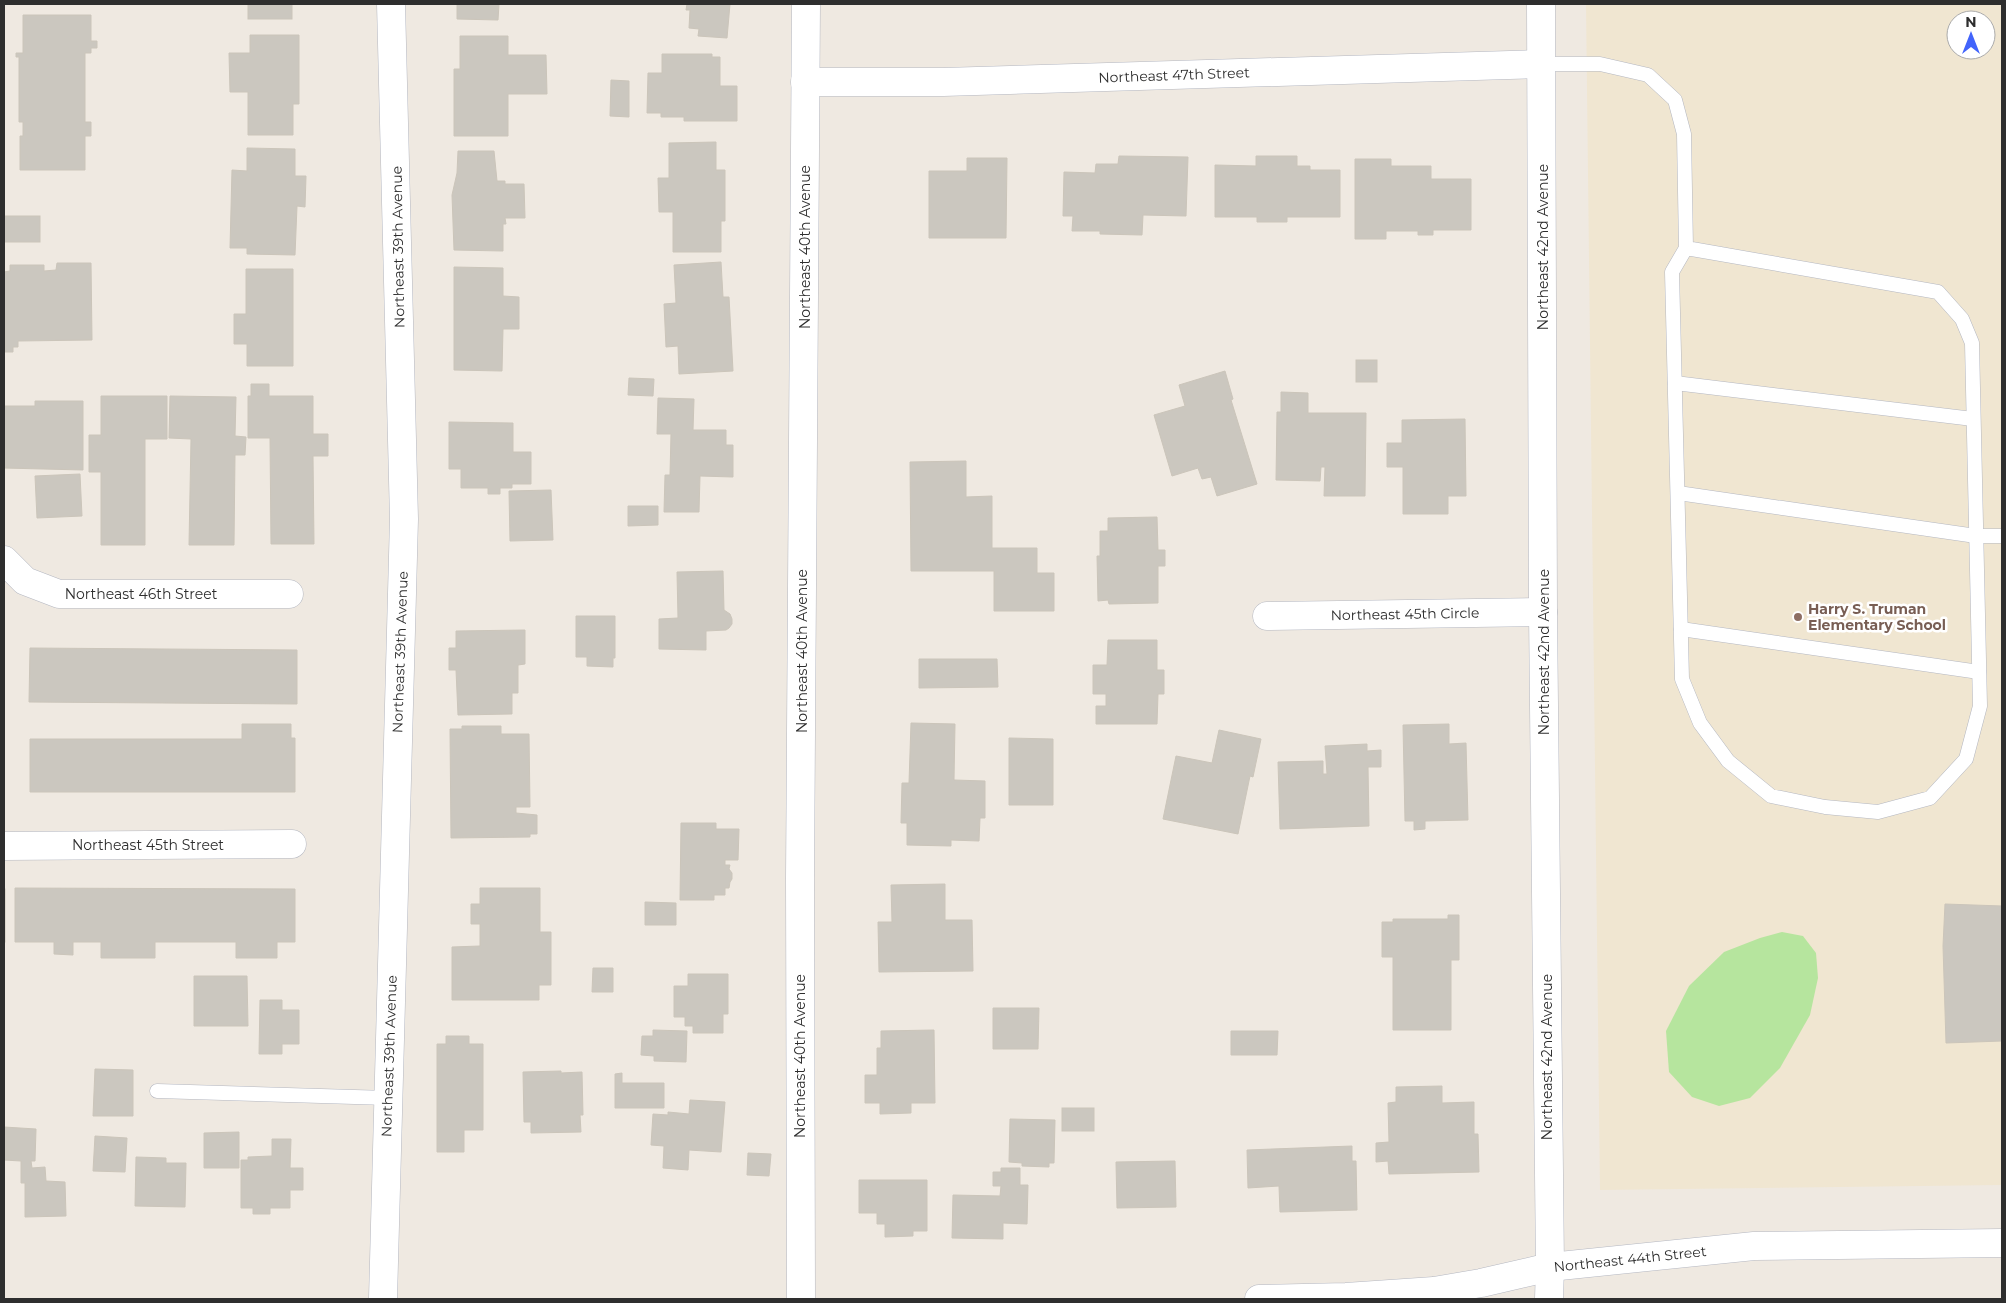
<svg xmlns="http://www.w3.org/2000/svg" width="2006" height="1303" font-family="Montserrat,sans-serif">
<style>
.education{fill:#f0e6d1;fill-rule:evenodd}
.green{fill:#b6e59e}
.building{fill:#cbc7bf;stroke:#cbc5ba}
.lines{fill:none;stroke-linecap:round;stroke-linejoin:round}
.service-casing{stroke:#b4b7c1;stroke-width:15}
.minor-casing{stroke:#b4b7c1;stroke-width:29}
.tertiary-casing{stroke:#b4b7c1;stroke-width:29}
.service{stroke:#fff;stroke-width:14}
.minor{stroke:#fff;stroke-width:28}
.tertiary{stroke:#fff;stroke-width:28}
.education-dot{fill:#8d6e63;stroke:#fff;stroke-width:2}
.labels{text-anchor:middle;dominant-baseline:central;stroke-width:5;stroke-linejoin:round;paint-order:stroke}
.street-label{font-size:14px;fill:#2e2e2e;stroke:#fff}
.education-label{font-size:14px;font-weight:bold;fill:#785e54;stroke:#fff;text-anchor:start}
</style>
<rect width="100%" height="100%" fill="#efe9e1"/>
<!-- education -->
<path class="education" d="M1586,4H2002V1185L1600,1190ZM1956,20H1986V50H1956Z"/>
<!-- green -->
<path class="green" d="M1782,932L1803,936L1816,953L1818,978L1810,1015L1780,1068L1750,1098L1719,1106L1692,1097L1669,1072L1666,1031L1689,986L1724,952L1760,938Z"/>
<!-- building -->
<g class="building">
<rect x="248" y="4" width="44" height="15"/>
<path d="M457,4H499L498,20L457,19Z"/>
<path d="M687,4H730L727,38L698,36L699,29L689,28L690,10H686Z"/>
<path d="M23,15H91V41H97V48H91V53H85V122H91V136H85V170H20V136H23V122H19V57H16V53H23Z"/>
<path d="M250,35H299V104H293V135H248V92H230L229,53H250Z"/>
<path d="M460,36H508V55H546L547,94H508V136H454V69H460Z"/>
<path d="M662,54H712V57H720V86H737V121H684V117H661V113H647L648,73H662Z"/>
<path d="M611,80L629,81V117L610,116Z"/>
<path d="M716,142V170H725V221H721V252H673V212H659L658,178H669V143Z"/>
<path d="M247,148L295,149V176H306L305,207L297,206L295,255L247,254V248H230L232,170L247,171Z"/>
<path d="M458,151H494L497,181H505V184H524L525,218H505L506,224H503V251L454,250L452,195L457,173Z"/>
<path d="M1119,156L1188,157L1186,216L1143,215L1142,235L1100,234V231H1072L1073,216H1063L1064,172L1095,173L1096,164H1118Z"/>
<path d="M1256,156H1297V166H1310V170H1340V217H1287V222H1257V217H1215V165L1256,166Z"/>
<path d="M967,158H1007L1006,238H929V171H967Z"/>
<path d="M1355,159H1391V166H1431V179H1471V230H1433V235H1418V231H1386V239H1355Z"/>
<rect x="4" y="216" width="36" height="26"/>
<path d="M721,262L723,297H729L733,371L679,374L678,346L666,347L664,304L676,303L674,265Z"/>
<path d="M57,263H91L92,340L18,341V347H13V352H5L4,272L10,271V265H44V271L56,270Z"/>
<path d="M454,267L503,268V296L519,297V329H503L502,371L454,370Z"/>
<path d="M246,269H293V366H247V344H234V314H246Z"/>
<rect x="1356" y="360" width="21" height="22"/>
<path d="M1225,371L1233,399L1231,400L1257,484L1217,496L1211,477L1202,479L1198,468L1172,476L1154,415L1185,406L1179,385Z"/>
<path d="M629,378L654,379L653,396L628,395Z"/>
<path d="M251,384H269V396H313V434H328V456H313L314,544H271L270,438H248V396H251Z"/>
<path d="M1281,392L1308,393V413H1366L1365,496H1324L1325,467H1321L1320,481L1276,480L1277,412H1281Z"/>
<path d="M101,396H167V439H145V545H101V472H89V435H101Z"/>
<path d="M170,396L236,397L235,436L246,437L245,455H235L234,545H189L191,439L169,438Z"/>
<path d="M658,398L694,399L693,430H726V445H733V477L700,476L699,512H664L665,475H670L671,434H657Z"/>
<path d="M35,401H83V470L4,468V406H35Z"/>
<path d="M1465,419L1466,496H1448V514H1403V467H1387V443H1402V420Z"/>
<path d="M449,422L513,423V452H531V484H512V488H500V494H488V488H461V469H449Z"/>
<path d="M966,461V497L992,496V548H1037V573H1054V611H994V571H911L910,462Z"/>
<path d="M80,474L82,516L37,518L35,476Z"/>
<path d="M551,490L553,540L510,541L509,491Z"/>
<path d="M628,506H658V525L628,526Z"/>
<path d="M1157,517L1158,550H1165V566H1158V603L1109,604L1108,600L1098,601L1097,556H1100V531H1108V518Z"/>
<path d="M723,571L724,610L730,614L732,619V624L729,628L726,630L706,631V650L659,649V619L678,618L677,572Z"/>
<path d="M576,616H615V658H613V667L587,666V657H576Z"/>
<path d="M525,630V664L518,665V693H512V714L458,715L456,670H449V648H456V631Z"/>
<path d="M1108,640H1157V670H1164V694H1158L1157,724H1096V706H1106V694H1093V665H1107Z"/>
<path d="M30,648L297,650V704L29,702Z"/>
<path d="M919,659H997L998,687L919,688Z"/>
<path d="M911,723L955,724L954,780L985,781V818H980L979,841L951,840V846L907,845V823H901L902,783H909Z"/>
<path d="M242,724H291V738H295V792H30V739H242Z"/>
<path d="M1449,724V744L1466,743L1468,820L1425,821V829L1414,830V821H1405L1403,725Z"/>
<path d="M462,726H501V734H529L530,807H516V813L537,815V834H530V837L451,838L450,729H462Z"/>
<path d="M1219,730L1261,739L1253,777L1250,776L1238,834L1163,819L1176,756L1212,763Z"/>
<path d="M1009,738L1053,739V805H1009Z"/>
<path d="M1367,744V751L1381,750V767H1368L1369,826L1280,829L1278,762L1323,761V774H1327L1325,746Z"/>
<path d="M681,823H716V829H739L738,860H725V865H730L729,869L732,873V879L730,882L729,888H725V895H714V900H680Z"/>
<path d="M945,884V920H972L973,971L879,972L878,922H892L891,885Z"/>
<path d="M15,888L295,889V942H277V958H236V942H155V958H101V942H73V955L54,954V942H15Z"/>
<path d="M480,888H540V932H551V985H539V1000H452V947L480,946V924H471V904H480Z"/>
<rect x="4" y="889" width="1" height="53"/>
<path d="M645,902L676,903V925H645Z"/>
<path d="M1945,904L2002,906V1041L1946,1043L1943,946Z"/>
<path d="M1448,915H1459V960H1451V1030H1393V957H1382V922H1393V919H1448Z"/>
<path d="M593,968H613V992H592Z"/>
<path d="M688,974H728V1014H723V1033H693V1026H685V1017H674V986H688Z"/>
<path d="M194,976H247L248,1026H194Z"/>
<path d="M260,1000H282V1010H299V1044H282V1054H259Z"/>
<path d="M993,1008H1039L1038,1049H993Z"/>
<path d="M653,1030L687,1031L686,1062L654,1061V1056L641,1055L642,1036H653Z"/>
<path d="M934,1030L935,1103H911V1113L880,1114V1103H865V1075H877V1048H881V1031Z"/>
<path d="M1231,1031H1278L1277,1055H1231Z"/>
<path d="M446,1036H469V1044H483V1130H464V1152H437V1044H446Z"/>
<path d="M95,1069L133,1070V1116H93Z"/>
<path d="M561,1071V1073L582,1072L583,1115H580L581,1132L531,1133V1122H524L523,1072Z"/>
<path d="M622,1073V1083H664V1108H615V1074Z"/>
<path d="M1442,1086V1103L1474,1102V1134H1478L1479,1172L1389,1174L1388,1161L1376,1162V1143L1389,1142L1388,1103L1396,1102V1087Z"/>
<path d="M690,1100L725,1102L721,1152L689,1150L688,1170L663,1168L664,1146L651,1145L653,1114L668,1115V1112L689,1114Z"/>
<rect x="1062" y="1108" width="32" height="23"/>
<path d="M1010,1119L1055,1120L1054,1163H1049V1167L1022,1166V1163L1009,1162Z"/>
<path d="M4,1127L36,1129L35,1161H31L32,1168L45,1167L46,1181L65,1182L66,1216L25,1217V1183H21V1161L4,1160Z"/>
<path d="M239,1132V1168H204V1133Z"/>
<path d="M95,1136L127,1138L125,1172L93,1171Z"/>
<path d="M272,1139H291L290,1168H303V1190H290V1208H270V1214H253V1208H241V1160H248V1157L272,1156Z"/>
<path d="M1352,1146V1161H1356L1357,1210L1280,1212L1279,1186L1248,1188L1247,1150Z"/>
<path d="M748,1153L771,1154L769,1176L747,1175Z"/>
<path d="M136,1157L166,1158V1163H186L185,1207L135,1206Z"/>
<path d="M1175,1161L1176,1207L1117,1208L1116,1162Z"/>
<path d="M1001,1168H1020V1185H1028L1027,1224L1003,1223V1239L952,1238L953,1195L1000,1196L1001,1186H993V1172H1001Z"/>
<path d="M859,1180H927V1231H913V1236L885,1237V1224H877V1213H859Z"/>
</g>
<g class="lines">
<defs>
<g id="service">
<path d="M1541,64H1600L1648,75L1675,100L1684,134L1686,248L1672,272L1682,679L1700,723L1728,761L1771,796L1825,807L1878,812L1930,798L1966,759L1980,706L1972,343L1962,319L1938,292L1686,248"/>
<path d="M1675,383L1973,419"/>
<path d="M1678,493L1976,536H2002"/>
<path d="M1681,629L1979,672"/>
<path d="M157,1091L388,1098"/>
</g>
<g id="minor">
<path d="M1541,4L1543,612L1550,1267"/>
<path d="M805,82H943L1541,64"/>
<path d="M4,560L25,581L59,594H289"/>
<path d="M1267,616L1543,612"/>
<path d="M4,846L292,844"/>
<path d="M383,1299L404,519L391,4"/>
</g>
<g id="tertiary">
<path d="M801,1299L800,879L806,4"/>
<path d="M1259,1299L1346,1297L1434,1291L1481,1283L1550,1267L1754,1246L2002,1243"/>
<path d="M1549,1299L1550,1267"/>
</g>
</defs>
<!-- service casing -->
<use href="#service" class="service-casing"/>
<!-- minor casing -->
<use href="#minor" class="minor-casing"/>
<!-- tertiary casing -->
<use href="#tertiary" class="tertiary-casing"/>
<!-- service -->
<use href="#service" class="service"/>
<!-- minor -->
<use href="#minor" class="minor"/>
<!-- tertiary -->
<use href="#tertiary" class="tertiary"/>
</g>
<!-- markers -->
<circle class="education-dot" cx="1798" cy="617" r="5"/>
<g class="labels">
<!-- street labels -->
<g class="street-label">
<text transform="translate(1174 75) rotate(-2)">Northeast 47th Street</text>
<text transform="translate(398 247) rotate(-91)">Northeast 39th Avenue</text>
<text transform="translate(805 247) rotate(-90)">Northeast 40th Avenue</text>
<text transform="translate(1543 247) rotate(-90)">Northeast 42nd Avenue</text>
<text x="141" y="594">Northeast 46th Street</text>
<text transform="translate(1405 614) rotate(-1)">Northeast 45th Circle</text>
<text transform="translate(802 651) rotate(-90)">Northeast 40th Avenue</text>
<text transform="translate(400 652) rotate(-88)">Northeast 39th Avenue</text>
<text transform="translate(1544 652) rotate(-90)">Northeast 42nd Avenue</text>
<text x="148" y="845">Northeast 45th Street</text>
<text transform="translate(389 1056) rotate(-88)">Northeast 39th Avenue</text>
<text transform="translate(800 1056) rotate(-90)">Northeast 40th Avenue</text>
<text transform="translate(1547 1057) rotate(-90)">Northeast 42nd Avenue</text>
<text transform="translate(1630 1259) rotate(-6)">Northeast 44th Street</text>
</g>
<!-- education labels -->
<g class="education-label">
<text x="1808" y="609">Harry S. Truman<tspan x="1808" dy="16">Elementary School</tspan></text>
</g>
</g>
<!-- border -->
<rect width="2006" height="1303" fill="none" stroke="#2e2e2e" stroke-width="10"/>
<!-- north arrow -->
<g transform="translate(1971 35)"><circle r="24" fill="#ffffff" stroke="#ababab"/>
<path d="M0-4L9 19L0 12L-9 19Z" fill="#4264fb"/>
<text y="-8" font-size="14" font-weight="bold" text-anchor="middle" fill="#2e2e2e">N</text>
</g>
</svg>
